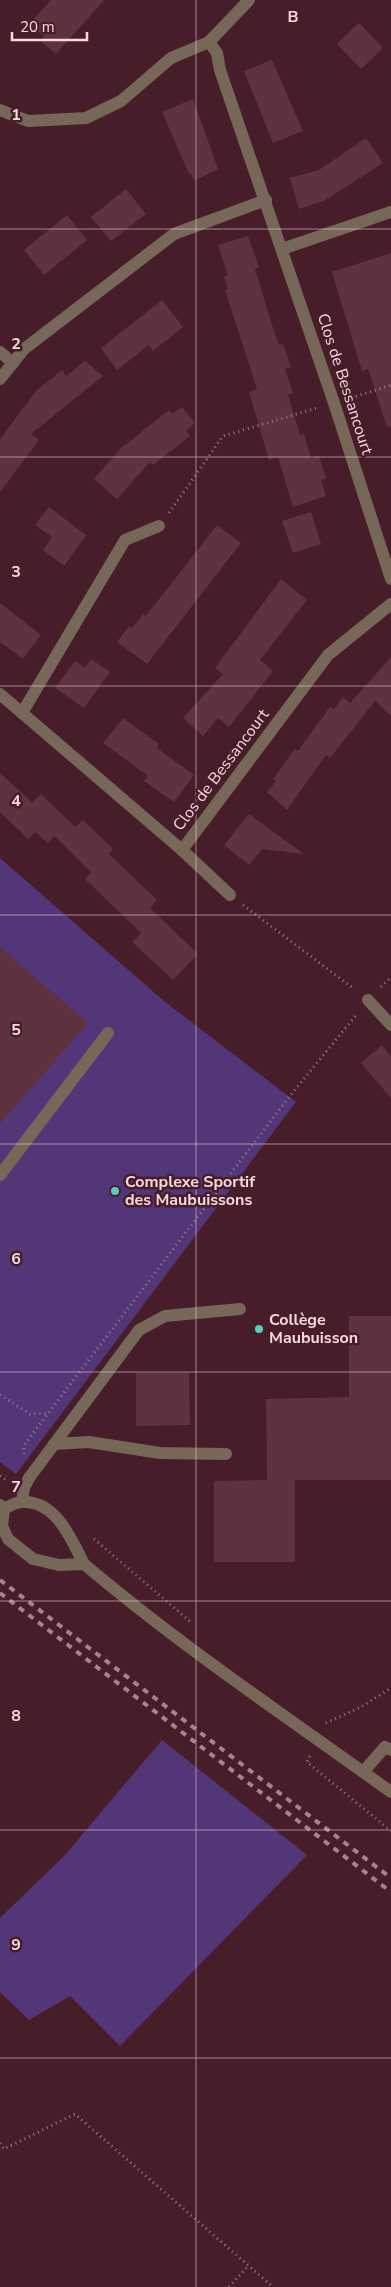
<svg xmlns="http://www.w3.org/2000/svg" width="391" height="2287" font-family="'Nunito Sans',sans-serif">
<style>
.green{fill:#533677}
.building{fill:#5e323e}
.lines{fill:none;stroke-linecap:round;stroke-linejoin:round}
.path{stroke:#9c7982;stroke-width:3;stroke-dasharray:1 4;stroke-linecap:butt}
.service{stroke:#766759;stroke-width:12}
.minor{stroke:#766759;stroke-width:12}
.rail{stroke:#a6848d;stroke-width:4;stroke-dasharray:6 6;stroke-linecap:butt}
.grid{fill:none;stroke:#f5d9df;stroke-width:1;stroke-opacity:0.55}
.poi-dot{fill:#5acebe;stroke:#461d29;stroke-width:2}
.labels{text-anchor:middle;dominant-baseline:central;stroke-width:5;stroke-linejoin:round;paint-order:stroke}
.street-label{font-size:16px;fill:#f5d9df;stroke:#461d29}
.poi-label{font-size:16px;font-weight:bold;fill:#f5d9df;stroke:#461d29;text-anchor:start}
.grid-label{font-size:16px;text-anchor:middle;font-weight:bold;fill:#f5d9df;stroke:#461d29;stroke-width:5;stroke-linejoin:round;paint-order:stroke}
</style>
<rect width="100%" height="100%" fill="#461d29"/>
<!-- green -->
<g class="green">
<path d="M0,858L164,1001L296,1102L16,1474L0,1462Z"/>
<path d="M162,1740L307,1855L120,2046L70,1996L29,2020L0,1992V1918L64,1856Z"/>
</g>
<!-- building -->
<g class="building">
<path d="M51,0H104L56,54L41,41L44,37L29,24Z"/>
<path d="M359,23L383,48L361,69L337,44Z"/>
<path d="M272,60L303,131L273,143L244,71Z"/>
<path d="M193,99L218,169L194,181L191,173L189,174L162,112Z"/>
<path d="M366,138L383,163L324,201L299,209L290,178L319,170Z"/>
<path d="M126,189L146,214L111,241L91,217Z"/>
<path d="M67,215L87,240L44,275L24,250Z"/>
<path d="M248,236L259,267L255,269L273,328L279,345L283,344L291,367L285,369L293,393L288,395L300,435L304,434L311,458L319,455L326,478L321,480L326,496L293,507L278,457L269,460L249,392L257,389L225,290L228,289L224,277L228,275L218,245Z"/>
<path d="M391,253V426L387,427L368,369L362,371L332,272Z"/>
<path d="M162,300L183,327L153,351L149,345L117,370L101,348Z"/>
<path d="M85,361L103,376L31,434L39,440L0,492V439L36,391L62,370L66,376Z"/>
<path d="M182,407L195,423L186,431L190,436L153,465L150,462L117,499L94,479L120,449L169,410L172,414Z"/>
<path d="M49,507L86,535L64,566L43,550L52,537L35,525Z"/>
<path d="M311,512L321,544L293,553L282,521Z"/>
<path d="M217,525L241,543L147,664L117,642L129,626L132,628L143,614L146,616Z"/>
<path d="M281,579L307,600L260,660L273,671L229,727L218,718L203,736L183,718L223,674L215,668Z"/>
<path d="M0,603L41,635L23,659L0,642Z"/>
<path d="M391,657V716L375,701L330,758L326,755L287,810L267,792L276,781L273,779L295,749L298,751L330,707L334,709L343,697L350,703Z"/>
<path d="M91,659L110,672L84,708L55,688L75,661L85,668Z"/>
<path d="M123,718L159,744L157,748L194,775L174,802L144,781L148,776L103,743Z"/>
<path d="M0,773L32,802L41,794L75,827L83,820L113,849L109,854L157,900L150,908L198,954L173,980L132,942L141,933L85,879L91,872L54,836L48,843L35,832L28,839L0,812Z"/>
<path d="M249,814L304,854L262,849L249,865L224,845Z"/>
<path d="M0,947L88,1023L0,1124Z"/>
<path d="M382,1045L391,1057V1098L361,1063Z"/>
<path d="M349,1316H391V1480H295V1562H214V1481L267,1480L266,1399L349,1397Z"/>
<path d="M136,1373H189L190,1425L136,1426Z"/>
</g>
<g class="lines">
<!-- path -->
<g class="path">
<path d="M351,398L391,385"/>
<path d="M169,513L223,436L317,408"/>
<path d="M243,905L354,989"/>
<path d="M381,987L391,977"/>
<path d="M0,1395L30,1414L48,1413"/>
<path d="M24,1454V1445L289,1097L357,1014"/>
<path d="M0,1476L8,1481"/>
<path d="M94,1539L192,1623"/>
<path d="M326,1723L361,1707L391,1688"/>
<path d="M310,1756L307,1762L391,1831"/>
<path d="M0,2143L4,2149L75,2114L273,2287"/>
<path d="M229,2287L248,2266"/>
</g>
<!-- service -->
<g class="service">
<path d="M282,249L391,212"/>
<path d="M0,1175L108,1033"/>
<path d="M54,1444L89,1442L160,1453L226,1454"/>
<path d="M22,1502L24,1488L29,1478L139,1330L165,1316L240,1309"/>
</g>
<!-- minor -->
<g class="minor">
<path d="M209,42L217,53L220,70L334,403L391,579"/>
<path d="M0,110L28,121L86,118L121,101L171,58L209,42L249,0"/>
<path d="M0,352L13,363"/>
<path d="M0,379L24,349L174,234L266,200"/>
<path d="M0,694L182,850L328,655L391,604"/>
<path d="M22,713L125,540L159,526"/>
<path d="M182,850L230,895"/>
<path d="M368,1000L391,1025"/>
<path d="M0,1505L4,1509L2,1526L8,1539L33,1559L59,1565L84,1564C181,1646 288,1718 391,1792"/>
<path d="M4,1509C9,1506 16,1502 22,1502C56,1500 71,1539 84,1564"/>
<path d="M363,1772L385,1747L391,1750"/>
</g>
<!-- rail -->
<g class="rail">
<path d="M0,1580L391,1878"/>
<path d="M0,1593L391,1892"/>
</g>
</g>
<!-- grid -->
<path class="grid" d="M196,0V2287M0,229H391M0,457H391M0,686H391M0,915H391M0,1144H391M0,1372H391M0,1601H391M0,1830H391M0,2058H391"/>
<!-- markers -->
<g class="poi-dot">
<circle cx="115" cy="1191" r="5"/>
<circle cx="259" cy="1329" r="5"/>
</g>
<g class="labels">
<!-- street labels -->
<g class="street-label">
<text transform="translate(345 384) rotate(72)">Clos de Bessancourt</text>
<text transform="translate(221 770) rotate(-53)">Clos de Bessancourt</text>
</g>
<!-- poi labels -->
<g class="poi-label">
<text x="125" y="1182">Complexe Sportif<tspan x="125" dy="18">des Maubuissons</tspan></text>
<text x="269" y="1320">Collège<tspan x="269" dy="18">Maubuisson</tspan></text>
</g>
</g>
<g class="grid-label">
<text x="293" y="22">B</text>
<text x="16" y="120">1</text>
<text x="16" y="349">2</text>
<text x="16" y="577">3</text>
<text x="16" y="806">4</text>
<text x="16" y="1035">5</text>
<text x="16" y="1264">6</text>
<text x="16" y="1492">7</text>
<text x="16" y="1721">8</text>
<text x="16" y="1950">9</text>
</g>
<!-- scale -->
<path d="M12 32v8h75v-8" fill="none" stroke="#f5d9df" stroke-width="2.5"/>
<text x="20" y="32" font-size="15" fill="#f5d9df" stroke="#461d29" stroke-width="4" paint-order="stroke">20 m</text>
</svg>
